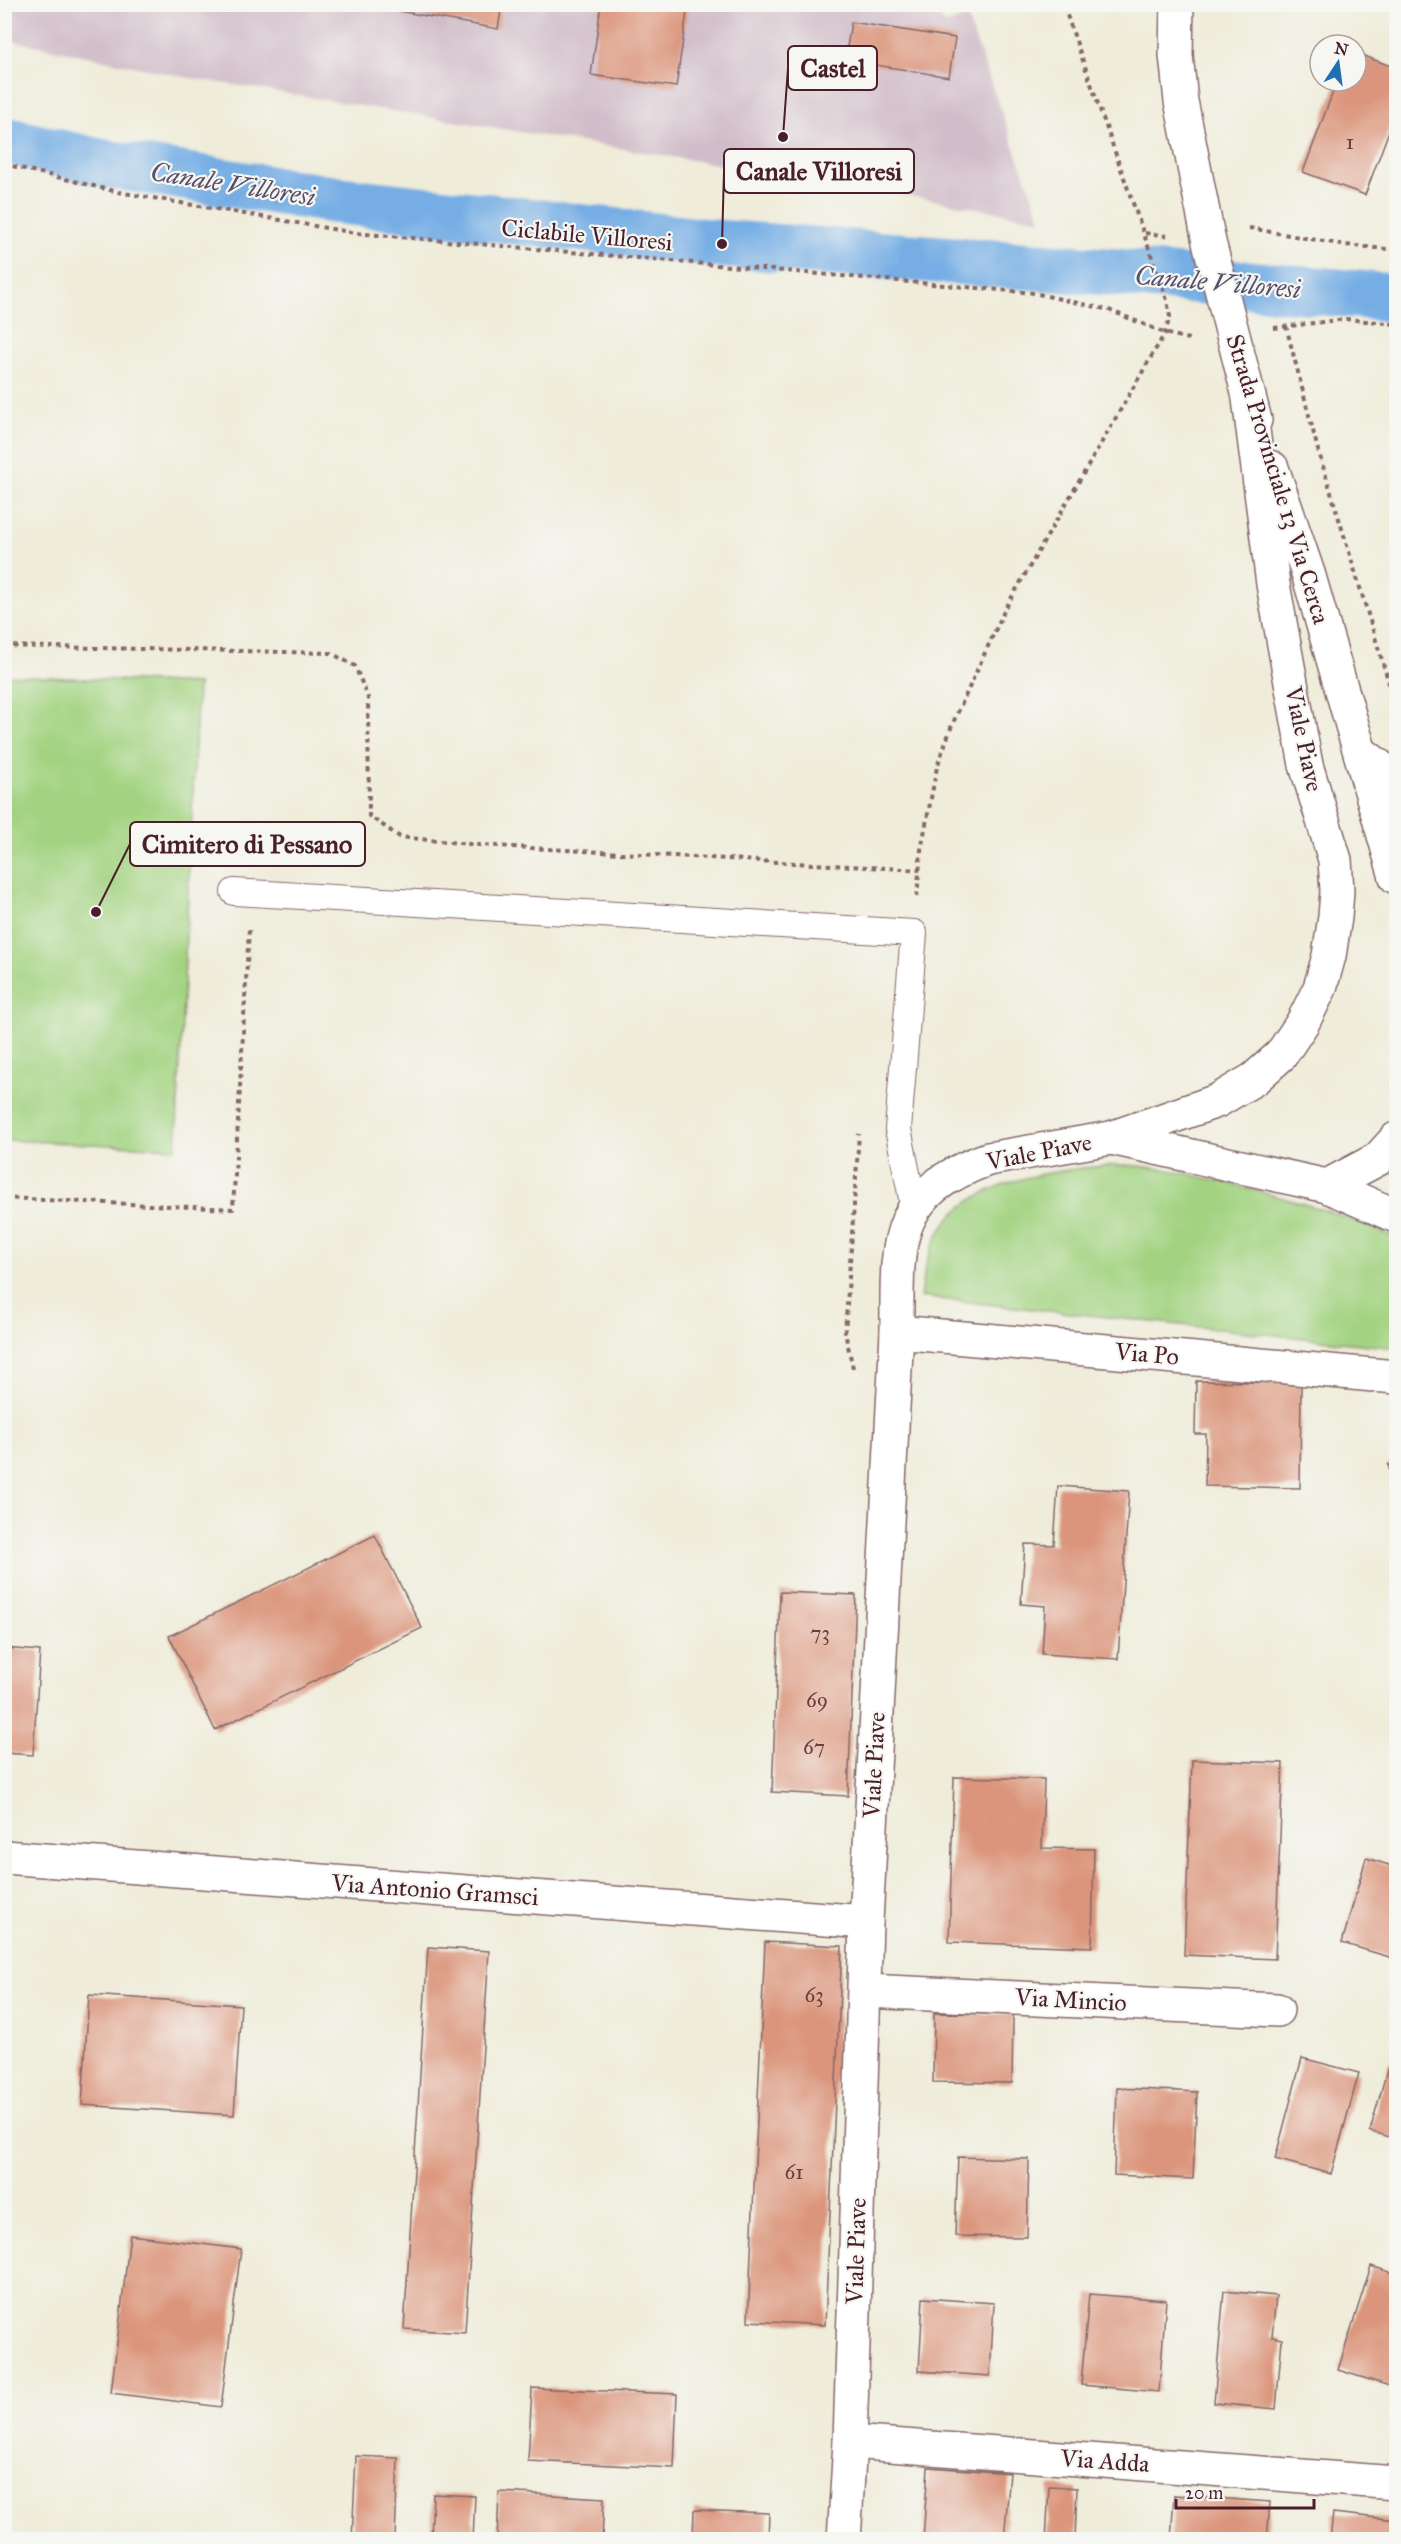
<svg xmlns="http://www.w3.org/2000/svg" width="1401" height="2544" font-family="'IM FELL Great Primer',serif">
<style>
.industrial{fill:#d1bdc9}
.green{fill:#a3d381;stroke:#767956;stroke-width:1.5}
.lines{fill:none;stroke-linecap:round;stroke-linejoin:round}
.canal{stroke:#75ade4;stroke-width:48}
.building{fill:#db957b}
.service-casing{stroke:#846768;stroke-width:28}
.minor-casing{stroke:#846768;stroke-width:36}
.tertiary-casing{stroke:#846768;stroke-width:36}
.path{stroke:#846768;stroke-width:4;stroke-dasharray:4.5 4.5;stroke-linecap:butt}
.service{stroke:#fff;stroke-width:26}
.minor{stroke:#fff;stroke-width:33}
.tertiary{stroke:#fff;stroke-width:33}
.labels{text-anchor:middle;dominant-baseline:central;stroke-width:4.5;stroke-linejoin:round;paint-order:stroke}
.number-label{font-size:21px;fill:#6e3c3f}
.street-label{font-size:24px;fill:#4a1f2b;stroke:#f6f6f2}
.water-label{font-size:26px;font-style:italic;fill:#59516c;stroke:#f6f6f2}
.leader{fill:none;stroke:#4a1f2b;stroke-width:2}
.callout-dot{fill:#4a1f2b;stroke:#f6f6f2;stroke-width:2}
.callout{fill:#f6f6f2;stroke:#4a1f2b;stroke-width:2}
.callout-label{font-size:26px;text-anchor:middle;font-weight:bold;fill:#4a1f2b}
</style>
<rect width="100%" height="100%" fill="#f6f6f2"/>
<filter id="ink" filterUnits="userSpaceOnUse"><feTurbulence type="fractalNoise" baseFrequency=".0167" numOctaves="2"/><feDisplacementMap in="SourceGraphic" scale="12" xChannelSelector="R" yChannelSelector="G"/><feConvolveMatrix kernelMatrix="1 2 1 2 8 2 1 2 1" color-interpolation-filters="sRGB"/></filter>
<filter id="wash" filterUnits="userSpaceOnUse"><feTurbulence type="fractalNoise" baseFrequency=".008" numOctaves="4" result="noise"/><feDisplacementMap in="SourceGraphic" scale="24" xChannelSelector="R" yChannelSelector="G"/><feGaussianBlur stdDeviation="1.35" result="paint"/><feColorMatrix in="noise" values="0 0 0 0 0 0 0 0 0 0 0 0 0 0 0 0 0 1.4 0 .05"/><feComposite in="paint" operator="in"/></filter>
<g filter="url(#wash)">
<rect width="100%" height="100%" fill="#efecd9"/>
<!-- industrial -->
<path class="industrial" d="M5,4L922,5L947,24L967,17L1041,220L923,198L185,77L5,39Z"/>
<!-- green -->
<g class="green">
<path d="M4,675L198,684L176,1148L5,1140Z"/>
<path d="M1115,1165C1154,1165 1190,1174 1227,1183C1286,1198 1342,1213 1396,1238V1348L920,1297C924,1270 930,1242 948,1220C984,1177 1063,1169 1115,1165Z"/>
</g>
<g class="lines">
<!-- canal -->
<path class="canal" d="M4,140L101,163L336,200L722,244L1100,271L1396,298"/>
</g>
<g id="blocks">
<!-- building -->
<g class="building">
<path d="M360,4H502L498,29Z"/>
<path d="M601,5H688L676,87L591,75Z"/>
<path d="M851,22L955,38L949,77L845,60Z"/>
<path d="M1356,53L1396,68V112L1365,195L1303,172L1337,81H1356Z"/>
<path d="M1196,1381L1301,1383L1300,1488L1205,1486L1206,1434H1195Z"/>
<path d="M1396,1462V1488L1388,1465Z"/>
<path d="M1058,1486L1129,1491L1118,1659L1042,1654L1045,1606L1021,1604L1025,1544L1054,1545Z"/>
<path d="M375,1535L422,1628L215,1730L169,1636Z"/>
<path d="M780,1592L856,1595L848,1796L772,1792Z"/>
<path d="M4,1648L40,1651L33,1755L4,1753Z"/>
<path d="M1192,1760L1283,1763L1275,1959L1184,1955Z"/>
<path d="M1396,1762V1776L1392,1775Z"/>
<path d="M954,1777L1044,1779L1042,1848L1094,1849L1092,1947L949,1942Z"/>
<path d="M1366,1858L1396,1867V1959L1342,1943Z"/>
<path d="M765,1942L842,1946L825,2325L748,2321Z"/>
<path d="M428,1947L489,1951L465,2333L404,2329Z"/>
<path d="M89,1995L241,2005L234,2115L82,2105Z"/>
<path d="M934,2013L1013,2014L1012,2083L933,2082Z"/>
<path d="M1302,2058L1359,2073L1331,2174L1275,2159Z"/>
<path d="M1389,2063L1396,2065V2139L1370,2131Z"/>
<path d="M1117,2088L1197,2092L1193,2179L1114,2175Z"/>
<path d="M958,2157L1029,2159L1027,2237L955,2236Z"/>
<path d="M130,2235L241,2249L221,2407L111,2393Z"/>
<path d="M1371,2266L1396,2274V2388L1338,2370Z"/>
<path d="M1224,2291L1276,2296L1272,2337L1282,2339L1276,2409L1214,2403Z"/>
<path d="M1089,2294L1166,2300L1159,2392L1081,2385Z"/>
<path d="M923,2298L994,2303L990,2376L919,2371Z"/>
<path d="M532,2388L677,2394L674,2468L528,2461Z"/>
<path d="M356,2456L398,2458L395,2540H352Z"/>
<path d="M928,2467L1010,2473L1004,2540H923Z"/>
<path d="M1049,2486L1077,2488L1075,2540H1046Z"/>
<path d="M499,2492L604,2498L602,2540H497Z"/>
<path d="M433,2494L475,2496L473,2540H431Z"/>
<path d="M1174,2495L1270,2502L1267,2540H1171Z"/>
<path d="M694,2510L769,2513L768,2540H693Z"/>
<path d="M1333,2513L1396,2520V2540H1330Z"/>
</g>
</g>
</g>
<g filter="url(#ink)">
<use href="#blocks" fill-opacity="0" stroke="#846768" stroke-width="1.5"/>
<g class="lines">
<defs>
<path id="service" d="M234,892L914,933L898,1129L914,1208"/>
<g id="minor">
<path d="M1360,752L1396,779"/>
<path d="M897,1332L1396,1377"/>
<path d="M865,1991L1277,2010"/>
<path d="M850,2442L1396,2483"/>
<path d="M844,2540L850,2442L866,1922"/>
</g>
<g id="tertiary">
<path d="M1177,4L1176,55L1181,101L1209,242L1255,420"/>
<path d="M1272,468L1308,573L1396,877"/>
<path d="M1111,1138L1327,1186L1396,1216"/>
<path d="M1327,1186L1378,1159L1396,1139"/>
<path d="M4,1857L866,1922L897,1332C897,1242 891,1194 988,1159L1111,1138L1217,1101L1254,1079L1281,1055L1303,1022L1320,988L1329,956L1335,917L1337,891L1335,860L1306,765L1273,584L1249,399"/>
</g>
</defs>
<!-- service casing -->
<use href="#service" class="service-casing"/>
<!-- minor casing -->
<use href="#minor" class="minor-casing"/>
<!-- tertiary casing -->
<use href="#tertiary" class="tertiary-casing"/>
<!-- path -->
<g class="path">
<path d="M4,164L118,192L355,233L1034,293L1109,310L1165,333L1193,340"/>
<path d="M1249,228L1345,245L1396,250"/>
<path d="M1145,233L1167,236"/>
<path d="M1286,326L1318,450L1396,706"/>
<path d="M1274,328L1346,319L1396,324"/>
<path d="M4,646L331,653L355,666L368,698L369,816L400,837L479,845L920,870"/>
<path d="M917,897L921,850L937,767L952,725L1005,609L1165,333L1170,317L1167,300L1063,4"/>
<path d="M4,1198L233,1209L249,929"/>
<path d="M853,1368L845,1333L859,1134"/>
</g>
<!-- service -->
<use href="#service" class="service"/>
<!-- minor -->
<use href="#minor" class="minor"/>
<!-- tertiary -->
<use href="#tertiary" class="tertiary"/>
</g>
</g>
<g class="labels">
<!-- number labels -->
<g class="number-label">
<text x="1350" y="142">1</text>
<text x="820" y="1633">73</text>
<text x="817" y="1700">69</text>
<text x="814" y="1747">67</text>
<text x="814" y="1995">63</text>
<text x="794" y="2172">61</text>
</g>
<!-- street labels -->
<g class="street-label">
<text transform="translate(587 235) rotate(5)">Ciclabile Villoresi</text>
<text transform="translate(1278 479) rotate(73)">Strada Provinciale 13 Via Cerca</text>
<text transform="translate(1304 739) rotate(78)">Viale Piave</text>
<text transform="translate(1039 1152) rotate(-11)">Viale Piave</text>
<text transform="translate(1147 1354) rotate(5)">Via Po</text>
<text transform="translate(874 1765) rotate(-87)">Viale Piave</text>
<text transform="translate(435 1890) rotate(4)">Via Antonio Gramsci</text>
<text transform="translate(1071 2000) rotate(3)">Via Mincio</text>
<text transform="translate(856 2251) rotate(-88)">Viale Piave</text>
<text transform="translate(1105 2461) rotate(4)">Via Adda</text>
</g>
<!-- water labels -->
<g class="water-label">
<text transform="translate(233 184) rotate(9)">Canale Villoresi</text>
<text transform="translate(1218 282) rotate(5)">Canale Villoresi</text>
</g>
</g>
<!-- callouts -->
<path class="leader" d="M783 137L788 68M722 244L724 171M96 912L130 844"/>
<g class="callout-dot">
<circle cx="783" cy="137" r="6"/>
<circle cx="722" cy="244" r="6"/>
<circle cx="96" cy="912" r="6"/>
</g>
<g class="callout">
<rect x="788" y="46" width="89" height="44" rx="6"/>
<rect x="724" y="149" width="190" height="44" rx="6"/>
<rect x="130" y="822" width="235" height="44" rx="6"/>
</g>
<g class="callout-label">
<text x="833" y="77">Castel</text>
<text x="819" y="180">Canale Villoresi</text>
<text x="247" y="853">Cimitero di Pessano</text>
</g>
<!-- margin -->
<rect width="1401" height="2544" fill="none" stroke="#f6f6f2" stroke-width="24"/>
<!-- north arrow -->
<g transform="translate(1338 63) rotate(13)"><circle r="28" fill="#f6f6f2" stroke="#b1a0a2" stroke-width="1.5"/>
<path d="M0-4.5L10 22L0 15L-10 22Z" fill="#1f6fb2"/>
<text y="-9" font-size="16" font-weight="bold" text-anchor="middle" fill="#4a1f2b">N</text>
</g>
<!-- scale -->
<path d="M1176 2499v9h138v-9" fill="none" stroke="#4a1f2b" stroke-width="3"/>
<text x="1185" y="2499" font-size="18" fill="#4a1f2b" stroke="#f6f6f2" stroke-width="4.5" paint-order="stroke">20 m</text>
</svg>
